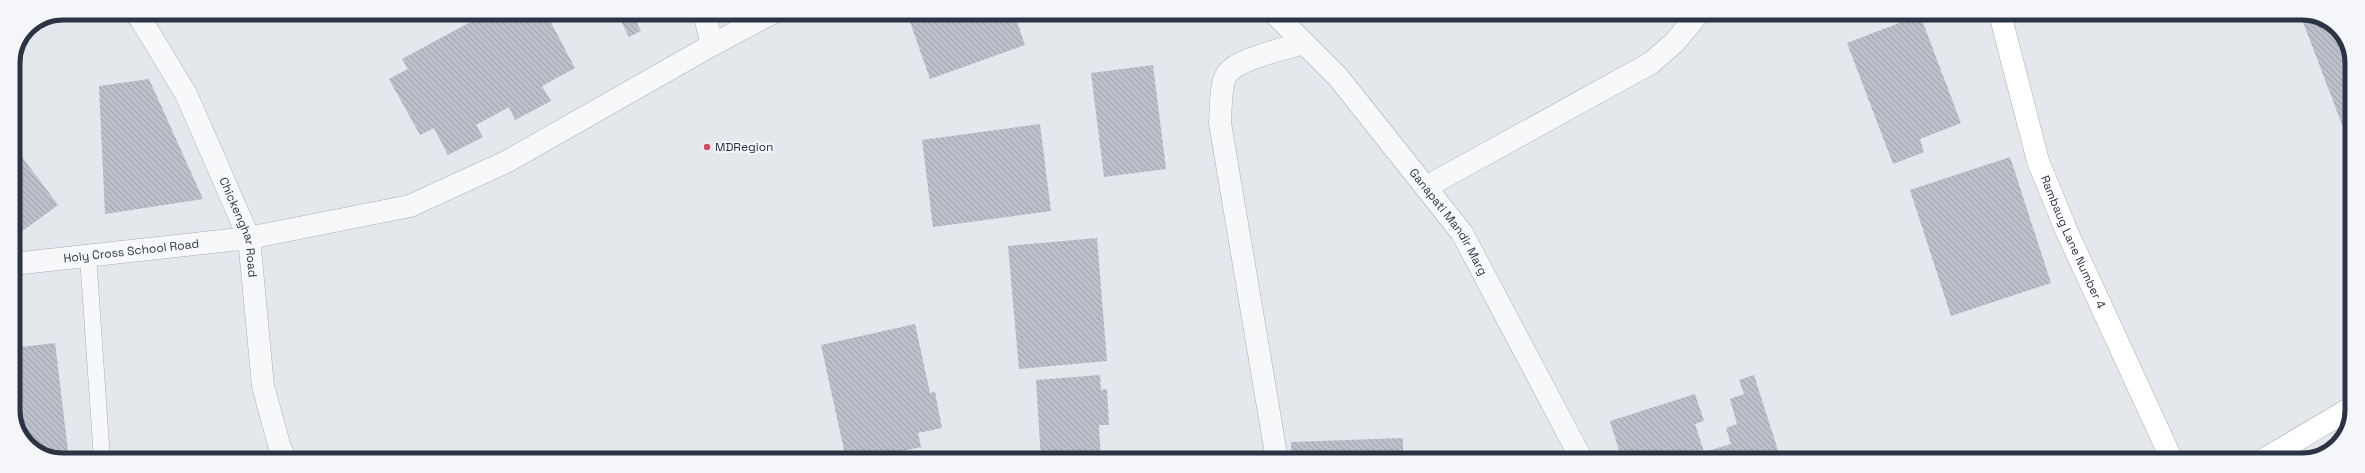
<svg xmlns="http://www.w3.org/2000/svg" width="2365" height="473" font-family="'Space Grotesk',sans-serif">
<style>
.building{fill:url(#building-back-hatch)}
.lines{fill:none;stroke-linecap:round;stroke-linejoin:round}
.lane-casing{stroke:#a9aeb7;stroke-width:17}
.street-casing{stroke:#a9aeb7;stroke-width:23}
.secondary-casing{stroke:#a9aeb7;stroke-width:23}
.lane{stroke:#f7f8fa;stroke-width:16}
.street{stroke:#f7f8fa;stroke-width:22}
.secondary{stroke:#fff;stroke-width:22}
.poi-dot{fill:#d1495b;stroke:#f4f6f9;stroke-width:1.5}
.labels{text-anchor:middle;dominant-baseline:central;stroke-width:4;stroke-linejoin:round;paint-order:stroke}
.poi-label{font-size:12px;fill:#2b3445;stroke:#f4f6f9;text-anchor:start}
.street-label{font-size:12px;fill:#2b3445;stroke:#f4f6f9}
.rim{fill:none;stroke:#2b3445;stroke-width:5}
</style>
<defs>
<pattern id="building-back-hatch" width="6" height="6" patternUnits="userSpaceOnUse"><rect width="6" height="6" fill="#bbc0ca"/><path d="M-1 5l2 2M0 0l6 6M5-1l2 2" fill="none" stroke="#989da6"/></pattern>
</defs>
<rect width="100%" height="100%" fill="#e4e7ec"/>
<!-- building -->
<g class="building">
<path d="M487,13H523L526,18L537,13H546L575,68L542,86L551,101L515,120L509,107L476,125L483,137L448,155L434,128L420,135L389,79L408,69L402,59Z"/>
<path d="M617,13H646L635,19L641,31L629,37Z"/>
<path d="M907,13H1014L1025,45L930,79Z"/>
<path d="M2300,14H2311L2339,30L2352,60V151Z"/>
<path d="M1920,15L1961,123L1920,139L1924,152L1893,164L1847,43Z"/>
<path d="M1153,65L1166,169L1104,177L1091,73Z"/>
<path d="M149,79L203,199L105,214L99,86Z"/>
<path d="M1040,124L1051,211L933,227L922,140Z"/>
<path d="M13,145L58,205L13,238Z"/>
<path d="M2010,157L2051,283L1951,316L1910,190Z"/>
<path d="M1097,238L1107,361L1019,369L1008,246Z"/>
<path d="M915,324L930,393L935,392L942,428L918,433L921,447L870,458L871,459H846L821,345Z"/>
<path d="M55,343L69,459H54L26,443L13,416V348Z"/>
<path d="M1100,375L1101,390L1107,389L1109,425H1099L1101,460L1041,459L1036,380Z"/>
<path d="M1754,375L1781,460H1622L1610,421L1695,394L1704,421L1695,424L1704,452L1731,444L1726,428L1737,424L1730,399L1744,394L1739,380Z"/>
<path d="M1403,438V460H1291V442Z"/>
<path d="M1225,453L1227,460H1203V459Z"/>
</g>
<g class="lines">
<defs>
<path id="lane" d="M88,256L102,459"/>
<g id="street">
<path id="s1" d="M135,13L140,18L186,94L249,238L263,386L280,448L286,459"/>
<path d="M704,13L712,45"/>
<path id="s2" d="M1274,13L1338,77L1462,233L1582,460"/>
<path d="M1426,187L1651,63L1675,42L1698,14"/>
<path id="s3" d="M13,264L249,238L410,206L508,161L712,45L772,13"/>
<path d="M1277,460L1220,123C1221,111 1220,84 1227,74C1238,58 1285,49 1304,43"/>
</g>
<g id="secondary">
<path id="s4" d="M2000,14L2038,161L2067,232L2172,460"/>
<path d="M2263,460L2351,408"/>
</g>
</defs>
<!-- lane casing -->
<use href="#lane" class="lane-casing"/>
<!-- street casing -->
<use href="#street" class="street-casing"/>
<!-- secondary casing -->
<use href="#secondary" class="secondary-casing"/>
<!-- lane -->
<use href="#lane" class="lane"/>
<!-- street -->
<use href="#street" class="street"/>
<!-- secondary -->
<use href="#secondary" class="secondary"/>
</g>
<!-- markers -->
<circle class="poi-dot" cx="707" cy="147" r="4"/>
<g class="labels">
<!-- poi labels -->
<g class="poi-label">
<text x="715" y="147">MDRegion</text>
</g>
<!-- street labels -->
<g class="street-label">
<text stroke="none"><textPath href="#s2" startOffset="273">Ganapati Mandir Marg</textPath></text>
<text stroke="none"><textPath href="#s1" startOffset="240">Chickenghar Road</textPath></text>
<text stroke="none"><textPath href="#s4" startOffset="240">Rambaug Lane Number 4</textPath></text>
<text stroke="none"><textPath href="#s3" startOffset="119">Holy Cross School Road</textPath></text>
</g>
</g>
<!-- crop -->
<path d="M0 0H2365V473H0ZM63 20H2302A43 43 0 0 1 2345 63V410A43 43 0 0 1 2302 453H63A43 43 0 0 1 20 410V63A43 43 0 0 1 63 20Z" fill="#f4f6f9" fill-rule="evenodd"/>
<path class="rim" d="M63 20H2302A43 43 0 0 1 2345 63V410A43 43 0 0 1 2302 453H63A43 43 0 0 1 20 410V63A43 43 0 0 1 63 20Z"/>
</svg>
